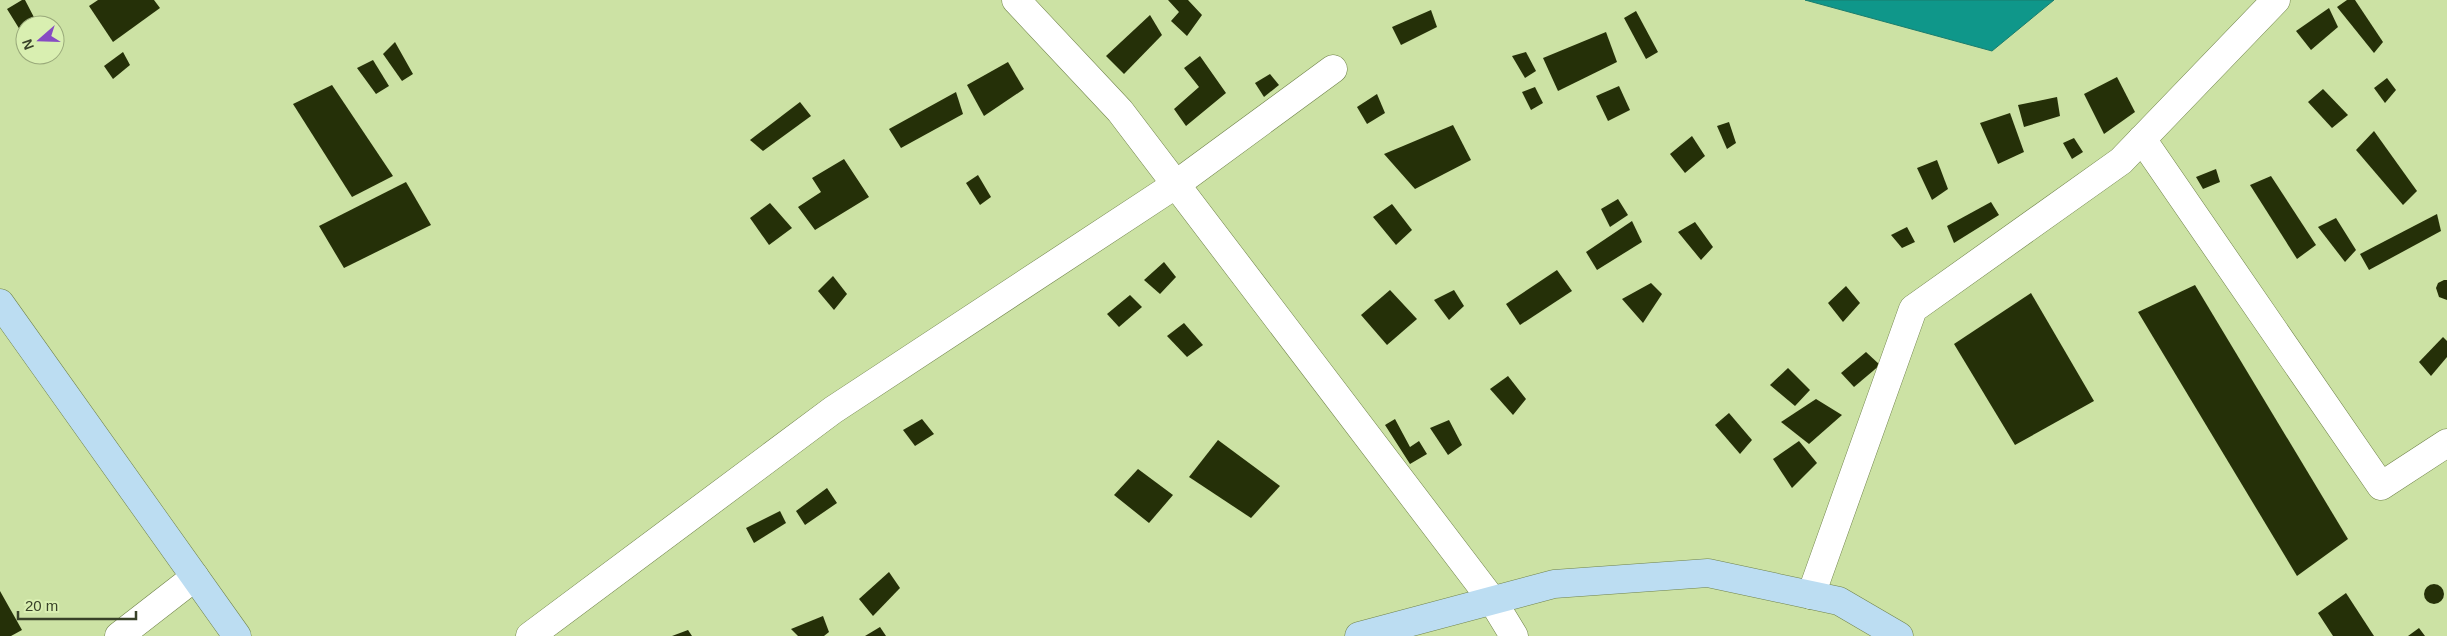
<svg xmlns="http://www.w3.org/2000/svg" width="2447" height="636" font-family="Helvetica,sans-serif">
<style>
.water{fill:#0f978a;stroke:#1b7d6d}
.building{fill:#253008}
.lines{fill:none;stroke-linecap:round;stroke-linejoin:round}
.street-casing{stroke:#70834a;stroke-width:29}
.secondary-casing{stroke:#70834a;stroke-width:29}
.street{stroke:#fff;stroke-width:28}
.secondary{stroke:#bcddf2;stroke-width:28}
</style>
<rect width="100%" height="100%" fill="#cce2a4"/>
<!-- water -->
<path class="water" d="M1805,0H2054L1992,51Z"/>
<!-- building -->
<g class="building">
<path d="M22,0H25L38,25H25V38L7,9Z"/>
<path d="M98,0H154L160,8L113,42L89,6Z"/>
<path d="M1168,0H1188L1202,15L1187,36L1171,21L1179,12Z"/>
<path d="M2347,0H2355L2383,42L2374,53L2337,7Z"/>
<path d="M2329,8L2338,27L2311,50L2296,31Z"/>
<path d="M1431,10L1437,27L1401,45L1392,27Z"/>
<path d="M1636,11L1658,52L1646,59L1624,18Z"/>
<path d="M1150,15L1162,35L1124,74L1106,56Z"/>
<path d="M1606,32L1617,62L1558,91L1543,58Z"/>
<path d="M395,42L413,74L402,81L383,54Z"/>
<path d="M123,52L130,65L113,79L104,66Z"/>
<path d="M1526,52L1536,71L1525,78L1512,56Z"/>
<path d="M1200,56L1226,93L1186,126L1174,109L1199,87L1184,68Z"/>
<path d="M373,60L389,86L376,94L357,68Z"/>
<path d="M1008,62L1024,89L984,116L967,85Z"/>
<path d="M1270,74L1279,85L1264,97L1255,83Z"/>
<path d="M2117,77L2135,112L2104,134L2084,94Z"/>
<path d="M2387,78L2396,90L2385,103L2374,88Z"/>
<path d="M332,85L393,176L352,197L293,104Z"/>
<path d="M1619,86L1630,110L1608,121L1596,96Z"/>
<path d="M1535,87L1543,103L1531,110L1522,92Z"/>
<path d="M2323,89L2348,115L2332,128L2308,102Z"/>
<path d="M956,92L963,114L901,148L889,129Z"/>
<path d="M1377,94L1385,113L1367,124L1357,107Z"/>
<path d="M2057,97L2060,116L2024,127L2018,105Z"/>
<path d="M800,102L811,116L763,151L750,140Z"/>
<path d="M2010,113L2024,152L1998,164L1980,123Z"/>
<path d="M1729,122L1736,143L1727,149L1717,126Z"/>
<path d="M1453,125L1471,160L1415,189L1384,154Z"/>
<path d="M2374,131L2417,191L2403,205L2356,150Z"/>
<path d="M1692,136L1705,156L1685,173L1670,154Z"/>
<path d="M2074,138L2083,152L2072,159L2063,143Z"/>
<path d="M844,159L869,197L815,230L798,207L821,192L812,178Z"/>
<path d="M1937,160L1948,189L1932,200L1917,168Z"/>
<path d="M2216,169L2220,182L2203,189L2196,177Z"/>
<path d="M978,175L991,197L980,205L966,183Z"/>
<path d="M2271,176L2316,245L2297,259L2250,185Z"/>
<path d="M406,182L431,225L344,268L319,226Z"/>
<path d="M1618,199L1628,215L1610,227L1601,209Z"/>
<path d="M1991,202L1999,215L1954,243L1947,226Z"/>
<path d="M770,203L792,228L769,245L750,218Z"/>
<path d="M1392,204L1412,230L1396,245L1373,217Z"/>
<path d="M2437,214L2441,231L2369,270L2360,254Z"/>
<path d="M2336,218L2356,250L2345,262L2318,227Z"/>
<path d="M1632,221L1642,242L1597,270L1586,252Z"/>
<path d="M1695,222L1713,247L1701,260L1678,232Z"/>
<path d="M1907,227L1915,242L1902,248L1891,235Z"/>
<path d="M1164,262L1176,277L1160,294L1144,280Z"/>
<path d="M1557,270L1572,291L1520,325L1506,304Z"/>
<path d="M833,276L847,294L834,310L818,291Z"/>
<path d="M2444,280H2447V300L2439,297L2436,288L2438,283Z"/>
<path d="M1651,283L1662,294L1643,323L1622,299Z"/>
<path d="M2195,285L2348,539L2297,576L2138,312Z"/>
<path d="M1846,286L1860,303L1843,322L1828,303Z"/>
<path d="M1390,290L1417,319L1387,345L1361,315Z"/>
<path d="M1454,290L1464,306L1449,320L1434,300Z"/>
<path d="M2031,293L2094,401L2015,445L1954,344Z"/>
<path d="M1130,295L1142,307L1119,327L1107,314Z"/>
<path d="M1184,323L1203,345L1187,357L1167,336Z"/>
<path d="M2443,337L2447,341V357L2431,376L2419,362Z"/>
<path d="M1866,352L1880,365L1854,387L1841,373Z"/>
<path d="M1788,368L1810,390L1795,406L1770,385Z"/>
<path d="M1508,376L1526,399L1513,415L1490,389Z"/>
<path d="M1816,399L1842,415L1809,444L1781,422Z"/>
<path d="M1729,413L1752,440L1740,454L1715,425Z"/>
<path d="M922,419L934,434L915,446L903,430Z"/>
<path d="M1395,419L1410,447L1419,441L1427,454L1410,464L1385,425Z"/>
<path d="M1449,420L1462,445L1448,455L1430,428Z"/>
<path d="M1218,440L1280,486L1251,518L1189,477Z"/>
<path d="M1799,441L1817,463L1792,488L1773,459Z"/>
<path d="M1138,469L1173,495L1149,523L1114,495Z"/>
<path d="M827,488L837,503L805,525L796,511Z"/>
<path d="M780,511L786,523L754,543L746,528Z"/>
<path d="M889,572L900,588L873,616L859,599Z"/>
<circle cx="2434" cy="594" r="10"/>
<path d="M0,591L22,630L11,636H0Z"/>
<path d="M2346,593L2374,636H2333L2318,613Z"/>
<path d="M823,616L829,632L824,636H798L791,629Z"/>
<path d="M880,627L886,636H865Z"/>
<path d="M2419,628L2425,636H2408Z"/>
<path d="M688,630L692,636H672Z"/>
</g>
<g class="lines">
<defs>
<g id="street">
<path d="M1016,0L1120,111L1492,600L1514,636"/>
<path d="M2142,139L2381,486L2447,443"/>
<path d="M1811,595L1913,309L2121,161L2276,0"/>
<path d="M119,636L195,577"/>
<path d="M530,636L833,410L1175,185L1333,69"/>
</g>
<g id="secondary">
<path d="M0,303L237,636"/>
<path d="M1359,636L1554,584L1708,573L1839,601L1899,636"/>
</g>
</defs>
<!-- street casing -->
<use href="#street" class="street-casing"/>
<!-- secondary casing -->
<use href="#secondary" class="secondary-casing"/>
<!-- street -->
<use href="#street" class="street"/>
<!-- secondary -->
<use href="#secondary" class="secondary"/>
</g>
<!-- north arrow -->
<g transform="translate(40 40) rotate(250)"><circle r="24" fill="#d9efb1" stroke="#99a97a"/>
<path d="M0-4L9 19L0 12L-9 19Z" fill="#874cc3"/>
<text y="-8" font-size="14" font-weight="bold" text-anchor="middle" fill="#384128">N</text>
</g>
<!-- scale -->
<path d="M18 611v8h118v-8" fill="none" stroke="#384128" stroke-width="2.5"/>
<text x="25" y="611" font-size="15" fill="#384128" stroke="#d9efb1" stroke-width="4" paint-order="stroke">20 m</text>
</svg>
